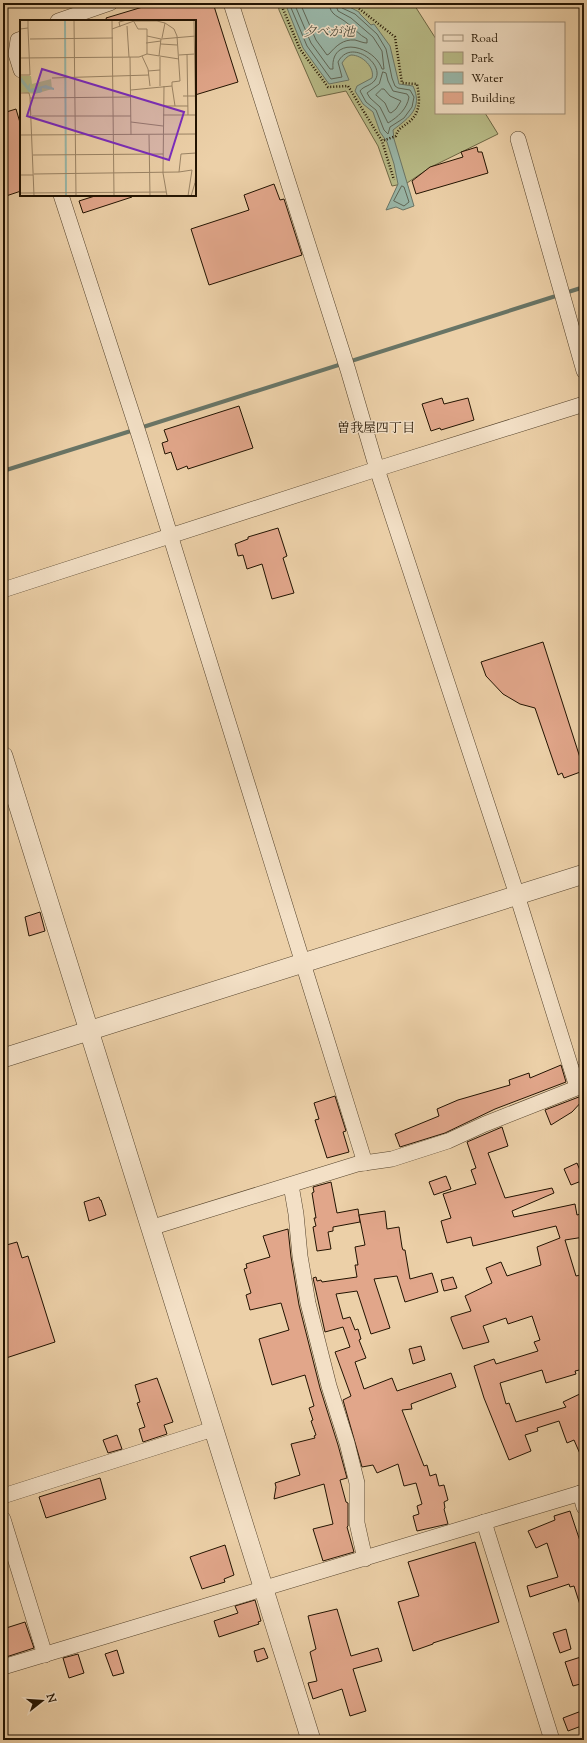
<svg xmlns="http://www.w3.org/2000/svg" width="587" height="1743" font-family="'Sorts Mill Goudy','Noto Serif JP',serif">
<style>
.green{fill:#b8bb87;stroke:#6d6744}
.water{fill:#99b7a9;stroke:#697566}
.lines{fill:none;stroke-linecap:round;stroke-linejoin:round}
.shore{stroke:#5e6555;stroke-width:1}
.stream{stroke:#697566;stroke-width:4}
.building{fill:#e1a68a;stroke:#221301}
.minor-casing{stroke:#54422b;stroke-width:16}
.tertiary-casing{stroke:#54422b;stroke-width:20}
.path{stroke:#221301;stroke-width:2.5;stroke-dasharray:1 2;stroke-linecap:butt}
.minor{stroke:#f3e0c6;stroke-width:15}
.tertiary{stroke:#f3e0c6;stroke-width:19}
.labels{text-anchor:middle;dominant-baseline:central;stroke-width:3;stroke-linejoin:round;paint-order:stroke}
.water-label{font-size:13px;font-style:italic;fill:#4c4c3c;stroke:#f3e0c6}
.neighbourhood-label{font-size:13px;fill:#221301;stroke:#f3e0c6}
.inset-river{fill:none;stroke:#99b7a9;stroke-width:2}
.inset-road{fill:none;stroke:#9b8465;stroke-width:1}
.view{fill:#7b2cbf;fill-opacity:0.15;stroke:#7b2cbf;stroke-width:2}
.inset-edge{fill:none;stroke:#221301;stroke-width:2}
</style>
<rect width="100%" height="100%" fill="#ecd0a8"/>
<filter id="stains"><feTurbulence type="fractalNoise" baseFrequency=".005" numOctaves="4"/><feColorMatrix values="0 0 0 0 .2 0 0 0 0 .09 0 0 0 0 .02 0 0 0 .5 -.17"/></filter>
<radialGradient id="worn" r=".72"><stop offset=".6" stop-color="#630" stop-opacity="0"/><stop offset="1" stop-color="#630" stop-opacity=".3"/></radialGradient>
<!-- green -->
<path class="green" d="M278,3H413L436,39V113H485L498,134L431,167L407,183L392,186L378,146L346,91L317,97L279,10Z"/>
<!-- water -->
<path class="water" d="M285,3H342L359,12L360,14L371,25L374,24L390,46L399,84L413,86C423,108 410,117 393,130L394,139L414,206L403,210L396,207L386,210L398,184L394,164L387,142L380,132L373,112L363,104L355,91L357,86L372,78C375,68 363,55 351,55C347,56 344,60 342,63L349,80L329,84L303,48Z"/>
<g class="lines">
<!-- shore -->
<g class="shore">
<path d="M289,3L307,46L331,79L342,77L338,62C351,37 386,65 375,80C371,86 363,86 360,91L366,102L376,110L384,130L388,134L390,127L404,118L412,107L414,97L410,90L398,88L395,86L392,78L386,49L377,34L355,14L342,8L340,3"/>
<path d="M294,3L311,43L330,69H333C330,35 374,45 382,69H384L382,51L373,37L351,18L338,11L335,3"/>
<path d="M300,3L316,40L327,55L329,54C336,46 343,39 355,40C359,41 363,43 367,43V39C359,35 354,28 347,23C339,16 330,16 329,3"/>
<path d="M383,72L386,73L388,81L393,91L407,94L409,97C407,109 398,117 388,123L380,107L370,98L367,93L379,84Z"/>
<path d="M382,89H384L390,96L401,101L396,109L391,113L389,112L385,103L376,95Z"/>
<path d="M402,186L404,187L409,202L404,206L394,201Z"/>
</g>
<!-- stream -->
<g class="stream">
<path d="M565,293L584,287"/>
<path d="M140,428L559,295"/>
<path d="M3,471L134,430"/>
</g>
</g>
<!-- building -->
<g class="building">
<path d="M156,3H213L238,82L195,95V21H107L106,18Z"/>
<path d="M16,109L21,126V191L3,197V113Z"/>
<path d="M477,147L478,152H482L488,173L416,194L412,181L430,167L463,157L461,152Z"/>
<path d="M274,184L280,200L284,199L302,255L209,285L191,229L249,210L244,195Z"/>
<path d="M98,195H131L132,197L83,213L79,201Z"/>
<path d="M442,398L444,404L468,398L474,420L441,430L440,428L431,431L422,404Z"/>
<path d="M239,406L253,448L188,469L187,466L177,470L171,452L165,454L162,443L168,441L164,430Z"/>
<path d="M278,528L287,556L283,558L294,593L272,599L262,564L247,569L243,555L238,556L235,544L248,539V537Z"/>
<path d="M543,642L583,767H582L583,771L564,778L562,773L558,775L535,708L520,704L503,694L486,676L481,662Z"/>
<path d="M40,912L45,931L29,936L25,917Z"/>
<path d="M584,1062V1076H583L579,1064Z"/>
<path d="M561,1065L566,1082L495,1109L445,1133L400,1147L395,1134L439,1116L437,1109L458,1100L510,1085L509,1080L529,1073L530,1078Z"/>
<path d="M584,1095V1099L572,1112L551,1125L545,1110Z"/>
<path d="M335,1096L346,1131L343,1132L349,1152L327,1158L315,1120L319,1119L314,1103Z"/>
<path d="M502,1127L508,1146L488,1153L505,1198L552,1188L554,1193L512,1211L514,1217L575,1204L577,1215L584,1213V1237L565,1240L576,1276L584,1274V1369L575,1371L576,1374L546,1383L542,1370L500,1383L506,1404L509,1403L516,1422L566,1407L563,1402L584,1392V1463L574,1440L567,1443L559,1421L537,1428L538,1431L525,1435L531,1451L509,1460L484,1398L474,1366L494,1359L496,1364L538,1351L534,1342L540,1340L532,1316L508,1324L506,1318L483,1326L489,1342L463,1349L451,1319V1317L471,1311L465,1296L492,1283L486,1268L501,1262L507,1276L541,1265L537,1247L560,1238L556,1226L473,1246L471,1237L447,1243L441,1221L451,1218L443,1194L476,1184L471,1170L476,1168L467,1142Z"/>
<path d="M577,1163L584,1180L571,1185L564,1169Z"/>
<path d="M446,1176L451,1189L434,1195L429,1182Z"/>
<path d="M331,1182L337,1213L358,1209L360,1222L333,1227V1231L328,1232L331,1249L317,1251L313,1227L316,1226L314,1218H316L312,1193L314,1192L313,1187Z"/>
<path d="M99,1197L100,1200H101L106,1215L89,1221L84,1202Z"/>
<path d="M385,1211L387,1229L399,1227L402,1247L403,1250H405L410,1279L432,1273L438,1292L405,1302L397,1276L374,1279L390,1328L371,1334L357,1291L336,1294L343,1319L350,1317L355,1330L358,1329L361,1339L359,1340L366,1358L355,1362L364,1389L392,1378L397,1391L451,1373L456,1387L411,1404L412,1409L402,1410L424,1466L427,1465L430,1476L436,1474L439,1486L444,1485L448,1500L444,1502L445,1508L444,1509L448,1524L417,1531L413,1516L419,1514L417,1506L422,1504L416,1483L404,1486L398,1464L377,1473L373,1465L362,1467L343,1400L351,1396L335,1352L350,1347L343,1327L325,1332L313,1278L316,1277L317,1281L321,1280L322,1282L357,1277L355,1265H358L355,1247L365,1245L359,1215Z"/>
<path d="M288,1229L291,1257L299,1305L320,1388L338,1445L347,1478L340,1480L346,1502L348,1503V1526L347,1527L354,1552L323,1561L313,1529L333,1524L324,1484L274,1499L276,1487L275,1483L300,1475L291,1444L315,1438L314,1436L316,1435L311,1421L313,1420L309,1408L314,1406L305,1375L272,1385L259,1339L289,1330L281,1303L250,1310L246,1295L251,1293L244,1269L247,1268L246,1264L270,1257L263,1236Z"/>
<path d="M17,1242L22,1258L28,1256L55,1342L3,1359V1246Z"/>
<path d="M453,1277L457,1288L444,1291L441,1280Z"/>
<path d="M421,1346L425,1360L413,1364L409,1349Z"/>
<path d="M157,1378L173,1422L164,1425L167,1434L143,1442L139,1429L145,1427L137,1403L140,1402L135,1385Z"/>
<path d="M117,1435L122,1449L108,1453L103,1440Z"/>
<path d="M100,1478L106,1499L46,1518L39,1497Z"/>
<path d="M570,1511L581,1544L584,1543V1611H582L574,1586L570,1587L569,1584L530,1597L527,1586L558,1577L547,1543L536,1548L528,1531L555,1520L554,1516Z"/>
<path d="M475,1542L499,1622L433,1643V1644L413,1651L398,1602L419,1596L408,1562Z"/>
<path d="M225,1545L234,1575L224,1579L225,1582L202,1589L190,1557Z"/>
<path d="M255,1600L261,1621L258,1622L259,1624L219,1637L214,1621L238,1613L235,1606Z"/>
<path d="M337,1609L351,1656L378,1648L382,1661L353,1669L366,1711L350,1716L342,1689L313,1699L308,1683L317,1681L310,1652L316,1649L308,1616Z"/>
<path d="M25,1622L34,1648L3,1658V1629Z"/>
<path d="M566,1629L571,1649L560,1653L553,1633Z"/>
<path d="M264,1648L268,1658L257,1662L254,1651Z"/>
<path d="M117,1650L124,1673L113,1676L105,1654Z"/>
<path d="M78,1654L84,1673L69,1678L63,1658Z"/>
<path d="M584,1656V1683L573,1686L565,1662Z"/>
<path d="M584,1710V1725L568,1731L563,1718Z"/>
</g>
<g class="lines">
<defs>
<g id="minor">
<path d="M231,3L348,370L377,469L517,895L577,1087"/>
<path d="M58,21L110,3"/>
<path d="M21,39L18,40L16,54L21,70"/>
<path d="M518,139L584,371"/>
<path d="M61,195L140,438L365,1163"/>
<path d="M3,590L377,469L584,404"/>
<path d="M291,1185L296,1214L300,1256L308,1303L329,1386L347,1443L357,1483V1523L365,1559"/>
<path d="M150,1228L357,1164L392,1159L448,1141L485,1124L584,1085"/>
<path d="M580,1493L584,1507"/>
<path d="M3,1496L213,1429"/>
<path d="M3,1519L45,1655"/>
<path d="M484,1522L552,1740"/>
<path d="M3,1667L584,1492"/>
</g>
<g id="tertiary">
<path d="M3,756L311,1740"/>
<path d="M3,1058L584,874"/>
</g>
</defs>
<!-- minor casing -->
<use href="#minor" class="minor-casing"/>
<!-- tertiary casing -->
<use href="#tertiary" class="tertiary-casing"/>
<!-- path -->
<g class="path">
<path d="M282,3L283,9L300,49L328,87L348,86L382,141L394,180"/>
<path d="M352,3L395,37L402,83L417,84C420,99 421,112 409,122C403,127 398,128 396,136L382,141"/>
</g>
<!-- minor -->
<use href="#minor" class="minor"/>
<!-- tertiary -->
<use href="#tertiary" class="tertiary"/>
</g>
<g class="labels">
<!-- water labels -->
<g class="water-label">
<text x="329" y="33">夕べが池</text>
</g>
<!-- neighbourhood labels -->
<g class="neighbourhood-label">
<text x="376" y="429">曽我屋四丁目</text>
</g>
</g>
<!-- overview -->
<g transform="translate(20 20)">
<rect width="176" height="176" fill="#ecd0a8"/>
<path d="M0,56H11L12,64L31,59L32,69L15,74L0,72Z" fill="#b8bb87"/>
<path d="M1,57L8,66L10,63V69L26,65L34,68V70L22,68V72L19,73L9,72L1,62Z" fill="#99b7a9"/>
<path class="inset-river" d="M45,0L46,176"/>
<path class="inset-road" d="M54,0L56,176M92,0L94,176M113,0L118,9H127V34M174,1L176,114M107,6L109,37M100,7L99,2L107,0M0,9L8,8V0M92,9L114,1H137L145,3L142,18M127,16L141,19L176,16M10,19L93,18M126,23L141,21M141,24L157,25M167,34L168,95M159,35L175,34M122,36L128,49L130,66M139,36L141,19M110,37L111,115M140,37V66M0,38L119,37L127,34L159,39M128,51L140,50M0,55H10L8,8M32,58L129,55M144,66L143,153L147,176M152,66L155,86M111,70L152,66V62L160,61L157,16L154,9L145,3M0,73H9L10,77L14,176M163,76H176M10,78L110,77M143,86H168M143,95H176M12,96H111M111,102L143,106M0,115L176,114M129,115L130,176M13,135L143,134M159,152L161,134L176,133M14,154L159,152L172,150L168,176M0,155H13M175,164L176,148M0,173L146,172M171,176L175,163"/>
<path class="view" d="M22,49L164,92L149,140L7,96Z"/>
<rect width="176" height="176" class="inset-edge"/>
</g>
<!-- margin -->
<rect width="587" height="1743" fill="none" stroke="#ecd0a8" stroke-width="16"/>
<rect x="4" y="4" width="579" height="1735" fill="none" stroke="#221301" stroke-width="2"/>
<rect x="8" y="8" width="571" height="1727" fill="none" stroke="#221301"/>
<!-- legend -->
<rect x="435" y="22" width="130" height="92" fill="#f3e0c6" stroke="#9f8e77"/>
<rect x="443" y="35" width="20" height="6" fill="#f3e0c6" stroke="#9f8e77"/>
<text x="471" y="42" font-size="12" fill="#221301">Road</text>
<rect x="443" y="52" width="20" height="12" fill="#b8bb87" stroke="#9f8e77"/>
<text x="471" y="62" font-size="12" fill="#221301">Park</text>
<rect x="443" y="72" width="20" height="12" fill="#99b7a9" stroke="#9f8e77"/>
<text x="471" y="82" font-size="12" fill="#221301">Water</text>
<rect x="443" y="92" width="20" height="12" fill="#e1a68a" stroke="#9f8e77"/>
<text x="471" y="102" font-size="12" fill="#221301">Building</text>
<!-- north arrow -->
<g transform="translate(42 1701) rotate(73)" stroke="#f3e0c6" stroke-width="3" paint-order="stroke">
<path d="M0-3L7 15L0 10L-7 15Z" fill="#221301"/>
<text y="-6" font-size="11" font-weight="bold" text-anchor="middle" fill="#221301">N</text>
</g>
<rect width="100%" height="100%" filter="url(#stains)"/>
<rect width="100%" height="100%" fill="url(#worn)"/>
</svg>
